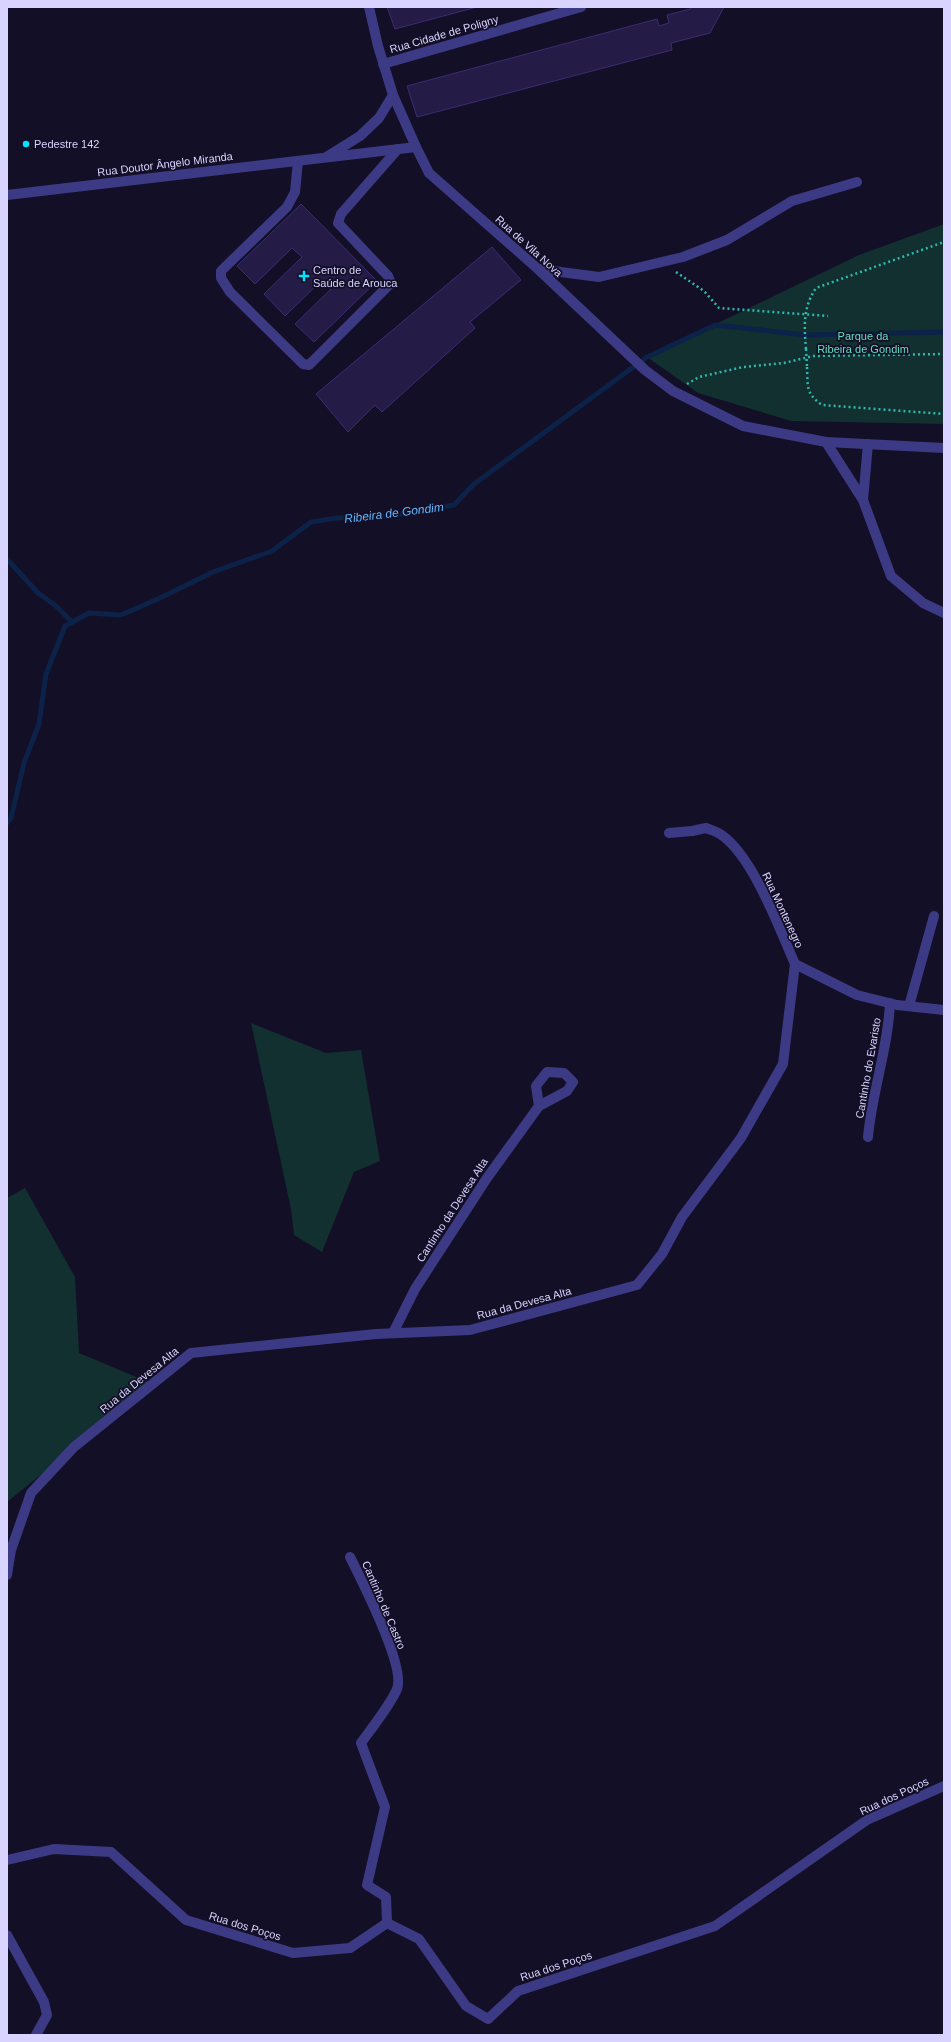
<svg xmlns="http://www.w3.org/2000/svg" width="951" height="2042" font-family="Helvetica,sans-serif">
<style>
.green{fill:#12302f}
.lines{fill:none;stroke-linecap:round;stroke-linejoin:round}
.stream{stroke:#0c2248;stroke-width:5}
.building{fill:#241b47;stroke:#3b2d73}
.path{stroke:#2fb8b0;stroke-width:2.5;stroke-dasharray:2 3;stroke-linecap:butt}
.minor{stroke:#3d3a85;stroke-width:10}
.path-bridge{stroke:#2fb8b0;stroke-width:2.5;stroke-dasharray:2 3;stroke-linecap:butt}
.poi-dot{fill:#00e5ff;stroke:#130f26;stroke-width:1.5}
.labels{text-anchor:middle;dominant-baseline:central;stroke-width:3.5;stroke-linejoin:round;paint-order:stroke}
.street-label{font-size:11px;fill:#d9d4ff;stroke:#130f26}
.poi-label{font-size:11px;fill:#d9d4ff;stroke:#130f26;text-anchor:start}
.park-label{font-size:11px;fill:#5fe0c0;stroke:#130f26}
.water-label{font-size:12px;font-style:italic;fill:#62b6ff;stroke:#130f26}
</style>
<rect width="100%" height="100%" fill="#130f26"/>
<!-- green -->
<g class="green">
<path d="M944,224V424L791,421L698,393L647,357L859,255Z"/>
<path d="M251,1023L326,1053L361,1050L380,1161L354,1172L322,1252L294,1235L291,1209Z"/>
<path d="M25,1188L75,1277L79,1353L153,1384L7,1502V1198Z"/>
</g>
<g class="lines">
<!-- stream -->
<g class="stream">
<path d="M7,559L38,593L56,606L72,622"/>
<path d="M7,823L11,818L24,763L39,724L46,674L65,626L89,613L121,615L158,599L213,572L272,551L311,522L337,518L391,516L454,505L474,484L647,357L715,325L806,335L944,332"/>
</g>
</g>
<!-- building -->
<g class="building">
<path d="M387,7H477L395,29Z"/>
<path d="M691,7H724L710,33L671,43L672,50L417,117L407,86L657,19L659,26L669,23L667,15L690,9Z"/>
<path d="M301,204L377,281L314,342L295,324L332,288L323,279L285,316L264,294L302,257L292,248L255,284L237,266Z"/>
<path d="M492,247L521,280L470,322L475,328L382,412L375,405L348,432L316,394Z"/>
</g>
<g class="lines">
<!-- path -->
<g class="path">
<path d="M676,272L704,291L719,308L828,316"/>
<path d="M806,349C804,326 803,307 816,288L944,242"/>
<path d="M807,367C808,386 805,393 822,405L944,414"/>
<path d="M687,384L699,377L743,367L784,363L813,356L944,354"/>
</g>
<!-- minor -->
<g class="minor">
<path d="M369,7L378,46L393,95L416,147L429,173L538,269L645,370L673,391L743,426L826,442L944,448"/>
<path d="M383,64L581,7"/>
<path d="M328,156L360,136L379,118L393,95"/>
<path d="M298,161L295,192L287,207L221,271V278L230,292L303,364L309,365L391,283L388,276L338,223L341,214L398,149"/>
<path d="M7,195L416,147"/>
<path d="M538,269L599,277L683,257L727,240L792,201L857,182"/>
<path d="M826,442L863,500L891,576L923,603L944,613"/>
<path d="M863,500L868,444"/>
<path d="M669,833L692,831L706,828C711,830 718,832 723,836C754,859 779,928 795,964"/>
<path d="M795,964L857,995L897,1005L944,1010"/>
<path d="M909,1006L934,916"/>
<path d="M868,1137C872,1092 888,1049 890,1003"/>
<path d="M393,1333L415,1289L487,1178L539,1106L567,1091L573,1082L564,1073L547,1072L536,1086L539,1106"/>
<path d="M350,1557C362,1581 406,1667 397,1689C391,1704 371,1729 361,1743L385,1807L367,1885L386,1897L387,1923"/>
<path d="M7,1575L11,1550L31,1493L74,1447L191,1353L376,1334L470,1330L637,1285L662,1254L682,1217L741,1138L783,1064L795,964"/>
<path d="M7,1860L54,1849L111,1852L186,1920L293,1953L350,1948L387,1923L419,1939L466,2006L488,2019L518,1991L715,1926L867,1820L944,1786"/>
<path d="M7,1935L44,2002L47,2015L36,2035"/>
</g>
<!-- path-bridge -->
<path class="path-bridge" d="M806,349L807,367"/>
</g>
<!-- markers -->
<g class="poi-dot">
<circle cx="26" cy="144" r="4"/>
<path d="M302 270h4v4h4v4h-4v4h-4v-4h-4v-4h4z"/>
</g>
<g class="labels">
<!-- street labels -->
<g class="street-label">
<text transform="translate(444 34) rotate(-16)">Rua Cidade de Poligny</text>
<text transform="translate(165 164) rotate(-7)">Rua Doutor Ângelo Miranda</text>
<text transform="translate(529 246) rotate(42)">Rua de Vila Nova</text>
<text transform="translate(783 910) rotate(65)">Rua Montenegro</text>
<text transform="translate(868 1068) rotate(-80)">Cantinho do Evaristo</text>
<text transform="translate(452 1210) rotate(-57)">Cantinho da Devesa Alta</text>
<text transform="translate(524 1303) rotate(-15)">Rua da Devesa Alta</text>
<text transform="translate(139 1380) rotate(-39)">Rua da Devesa Alta</text>
<text transform="translate(384 1605) rotate(67)">Cantinho de Castro</text>
<text transform="translate(894 1796) rotate(-25)">Rua dos Poços</text>
<text transform="translate(245 1926) rotate(17)">Rua dos Poços</text>
<text transform="translate(556 1966) rotate(-18)">Rua dos Poços</text>
</g>
<!-- poi labels -->
<g class="poi-label">
<text x="34" y="144">Pedestre 142</text>
<text x="313" y="270">Centro de<tspan x="313" dy="13">Saúde de Arouca</tspan></text>
</g>
<!-- park labels -->
<g class="park-label">
<text x="863" y="336">Parque da<tspan x="863" dy="13">Ribeira de Gondim</tspan></text>
</g>
<!-- water labels -->
<g class="water-label">
<text transform="translate(394 513) rotate(-7)">Ribeira de Gondim</text>
</g>
</g>
<!-- border -->
<rect width="951" height="2042" fill="none" stroke="#d9d4ff" stroke-width="16"/>
</svg>
